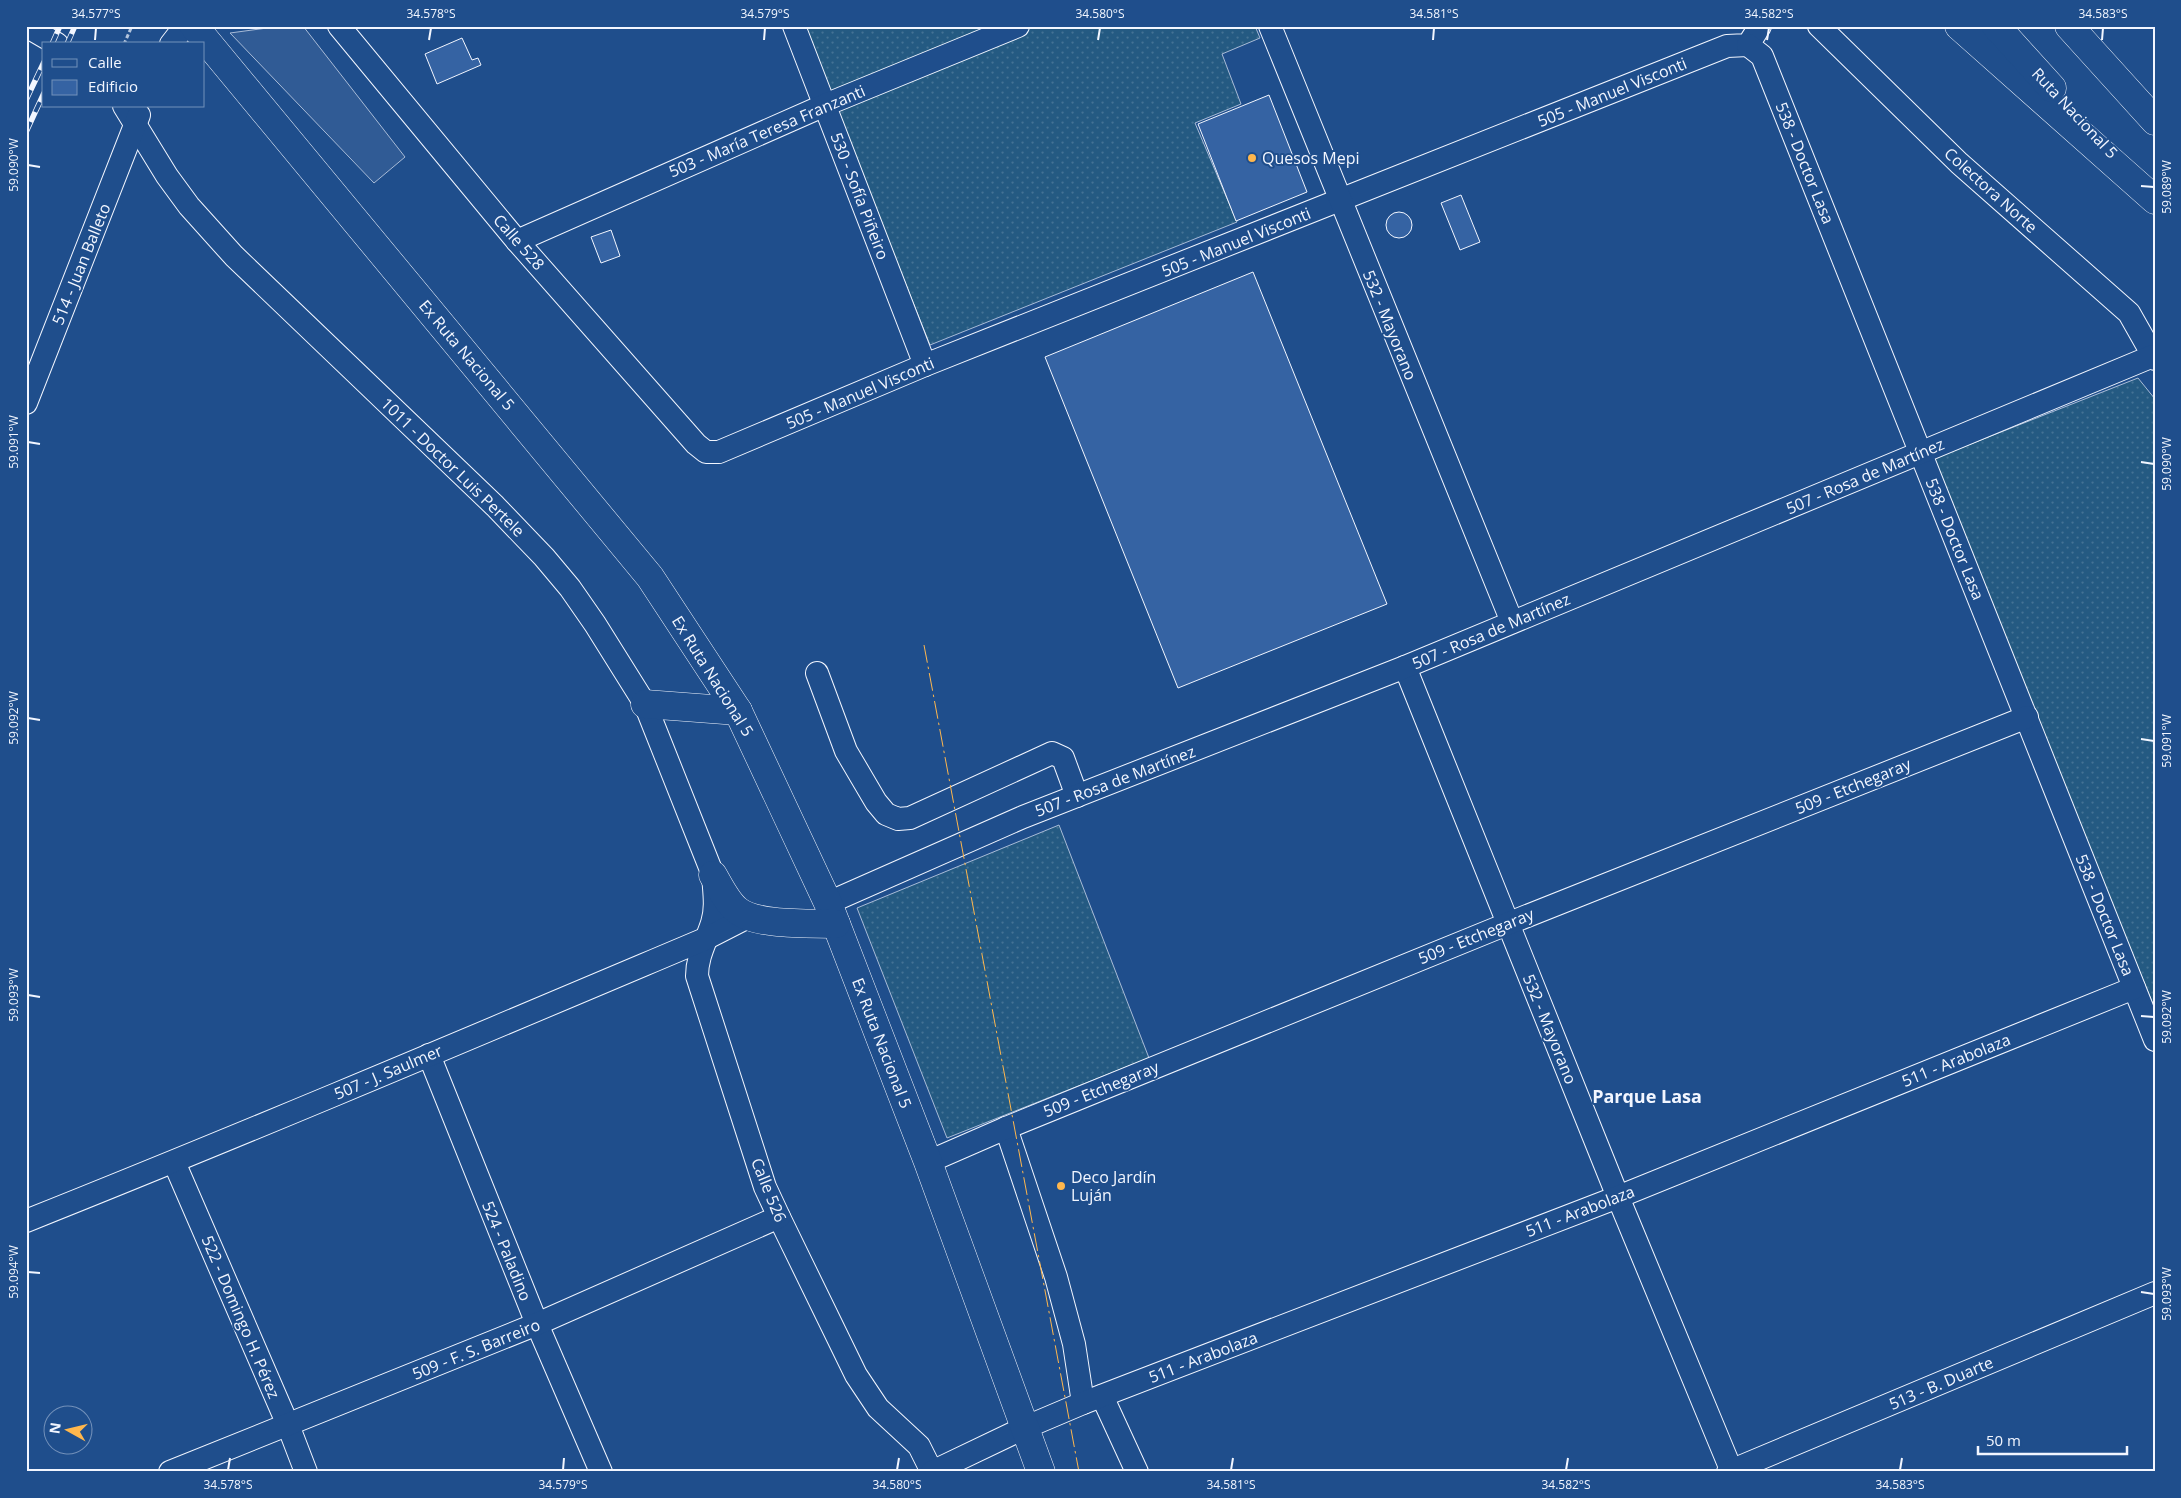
<svg xmlns="http://www.w3.org/2000/svg" width="2181" height="1498" font-family="'Open Sans',sans-serif">
<style>
.grass{fill:url(#grass-dots);stroke:#a8bbd7}
.parking{fill:#305b95;stroke:#a8bbd7}
.building{fill:#3563a3;stroke:#f2f6ff}
.lines{fill:none;stroke-linecap:round;stroke-linejoin:round}
.minor-casing{stroke:#f2f6ff;stroke-width:24}
.major-casing{stroke:#f2f6ff;stroke-width:29}
.highway-casing{stroke:#f2f6ff;stroke-width:29}
.path{stroke:#b3c4dc;stroke-width:3;stroke-dasharray:4 2.5;stroke-linecap:butt}
.minor{stroke:#1f4e8c;stroke-width:22}
.major{stroke:#1f4e8c;stroke-width:28}
.highway{stroke:#1f4e8c;stroke-width:28}
.rail-casing{stroke:#f2f6ff;stroke-width:5.5}
.rail{stroke:#1f4e8c;stroke-width:4;stroke-dasharray:11;stroke-linecap:butt}
.power{stroke:#ffb74d;stroke-width:1;stroke-dasharray:18 4 2.5 4;stroke-linecap:butt}
.ticks{fill:none;stroke:#f2f6ff;stroke-width:2}
.poi-dot{fill:#ffb74d;stroke:#1f4e8c;stroke-width:2}
.labels{text-anchor:middle;dominant-baseline:central;stroke-width:4;stroke-linejoin:round;paint-order:stroke}
.street-label{font-size:16px;fill:#f2f6ff;stroke:#1f4e8c}
.poi-label{font-size:16px;fill:#f2f6ff;stroke:#1f4e8c;text-anchor:start}
.neighbourhood-label{font-size:18px;font-weight:bold;fill:#f2f6ff;stroke:#1f4e8c}
.neatline{fill:none;stroke:#f2f6ff;stroke-width:2}
.ticks-label{font-size:12px;text-anchor:middle;fill:#f2f6ff}
</style>
<defs>
<pattern id="grass-dots" width="8" height="8" patternUnits="userSpaceOnUse" patternTransform="scale(1.25)"><rect width="8" height="8" fill="#245a82"/><path d="M2 2h.1M6 6h.1" fill="none" stroke="#447295" stroke-width="1.8" stroke-linecap="round"/></pattern>
</defs>
<rect width="100%" height="100%" fill="#1f4e8c"/>
<!-- grass -->
<g class="grass">
<path d="M803,26H1255L1260,38L1222,54L1241,104L1195,123L1237,222L930,345Z"/>
<path d="M2138,378L2155,399V1009L1930,460Z"/>
<path d="M1059,825L1149,1058L947,1138L857,908Z"/>
</g>
<!-- parking -->
<path class="parking" d="M282,26H303L405,157L374,183L230,33Z"/>
<!-- building -->
<g class="building">
<path d="M462,38L472,60L478,58L481,65L437,84L425,54Z"/>
<path d="M1269,95L1307,192L1236,221L1198,124Z"/>
<path d="M1461,195L1480,242L1460,250L1441,203Z"/>
<circle cx="1399" cy="225" r="13"/>
<path d="M611,230L620,256L601,263L591,237Z"/>
<path d="M1253,272L1387,604L1178,688L1045,357Z"/>
</g>
<g class="lines">
<defs>
<g id="minor">
<path d="M26,26L57,44"/>
<path d="M339,26L517,241L696,444L706,452H719L925,365L1727,46L1748,45L1760,26"/>
<path d="M794,26L925,365"/>
<path d="M1270,26L1512,622"/>
<path d="M1819,26L1959,163L2129,313L2155,359"/>
<path d="M171,44L185,26"/>
<path d="M1748,45L1762,56L2155,1040"/>
<path d="M124,106L167,176L189,206L234,256L495,506L544,557L570,588L595,624L645,704L713,875C714,891 717,908 712,923C706,942 697,956 697,976L765,1187L779,1217L856,1375L878,1408L919,1446L932,1472"/>
<path d="M517,241L825,105L1018,26"/>
<path d="M26,403L139,115"/>
<path d="M1405,667L1618,1197L1732,1472"/>
<path d="M817,673L846,751L876,802L886,814L898,819L910,818L1052,753L1063,758L1077,796"/>
<path d="M828,903L1023,817L1405,667L2153,356"/>
<path d="M429,1055L537,1324L601,1472"/>
<path d="M1006,1128L1056,1277L1074,1344L1083,1403"/>
<path d="M174,1162L288,1425L306,1472"/>
<path d="M928,1162L1006,1128L1507,924L2027,717"/>
<path d="M26,1221C254,1130 480,1034 705,939L748,917"/>
<path d="M1102,1396L1137,1472"/>
<path d="M170,1472L537,1324L779,1217"/>
<path d="M932,1472L1024,1428L1083,1403L1618,1197L2134,988"/>
<path d="M1728,1472L2155,1293"/>
</g>
<g id="major">
<path d="M194,26L650,577L738,711L828,903L928,1162L1041,1472"/>
<path d="M645,704L738,711"/>
<path d="M713,875C720,887 727,902 737,910C756,926 811,923 836,924"/>
</g>
<g id="highway">
<path d="M1959,26L2155,200"/>
<path d="M1996,26L2052,88"/>
<path d="M2069,26L2155,121"/>
</g>
</defs>
<!-- minor casing -->
<use href="#minor" class="minor-casing"/>
<!-- major casing -->
<use href="#major" class="major-casing"/>
<!-- highway casing -->
<use href="#highway" class="highway-casing"/>
<!-- path -->
<path class="path" d="M124,44L132,26"/>
<!-- minor -->
<use href="#minor" class="minor"/>
<!-- major -->
<use href="#major" class="major"/>
<!-- highway -->
<use href="#highway" class="highway"/>
<defs>
<g id="rail">
<path d="M52,44L60,26"/>
<path d="M67,44L75,26"/>
<path d="M26,100L44,62"/>
<path d="M26,132L44,93"/>
</g>
</defs>
<!-- rail casing -->
<use href="#rail" class="rail-casing"/>
<!-- rail -->
<use href="#rail" class="rail"/>
<!-- power -->
<path class="power" d="M924,645L1079,1472"/>
</g>
<!-- ticks -->
<path class="ticks" d="M95,40L96,28M429,40L431,28M764,40L765,28M1098,40L1100,28M1433,40L1434,28M1767,40L1769,28M2102,40L2103,28M28,165L40,167M2141,186L2154,187M28,442L40,444M2141,462L2154,464M28,718L40,720M2141,739L2154,741M28,995L40,997M2141,1016L2154,1017M28,1272L40,1273M2141,1292L2154,1294M228,1470L230,1458M563,1470L564,1458M897,1470L899,1458M1231,1470L1233,1458M1566,1470L1568,1458M1900,1470L1902,1458"/>
<!-- markers -->
<g class="poi-dot">
<circle cx="1252" cy="158" r="5"/>
<circle cx="1061" cy="1186" r="5"/>
</g>
<g class="labels">
<!-- street labels -->
<g class="street-label">
<text transform="translate(1612 92) rotate(-22)">505 - Manuel Visconti</text>
<text transform="translate(2075 113) rotate(47)">Ruta Nacional 5</text>
<text transform="translate(767 131) rotate(-23)">503 - María Teresa Franzanti</text>
<text transform="translate(1805 163) rotate(68)">538 - Doctor Lasa</text>
<text transform="translate(1991 190) rotate(42)">Colectora Norte</text>
<text transform="translate(860 196) rotate(69)">530 - Sofía Piñeiro</text>
<text transform="translate(519 242) rotate(49)">Calle 528</text>
<text transform="translate(1236 242) rotate(-22)">505 - Manuel Visconti</text>
<text transform="translate(81 264) rotate(-68)">514 - Juan Balleto</text>
<text transform="translate(1390 325) rotate(68)">532 - Mayorano</text>
<text transform="translate(467 355) rotate(50)">Ex Ruta Nacional 5</text>
<text transform="translate(860 393) rotate(-23)">505 - Manuel Visconti</text>
<text transform="translate(453 467) rotate(44)">1011 - Doctor Luis Pertele</text>
<text transform="translate(1865 476) rotate(-23)">507 - Rosa de Martínez</text>
<text transform="translate(1955 539) rotate(68)">538 - Doctor Lasa</text>
<text transform="translate(1491 631) rotate(-23)">507 - Rosa de Martínez</text>
<text transform="translate(713 676) rotate(58)">Ex Ruta Nacional 5</text>
<text transform="translate(1115 781) rotate(-21)">507 - Rosa de Martínez</text>
<text transform="translate(1853 786) rotate(-22)">509 - Etchegaray</text>
<text transform="translate(2105 915) rotate(68)">538 - Doctor Lasa</text>
<text transform="translate(1476 936) rotate(-22)">509 - Etchegaray</text>
<text transform="translate(1550 1029) rotate(68)">532 - Mayorano</text>
<text transform="translate(882 1043) rotate(69)">Ex Ruta Nacional 5</text>
<text transform="translate(1956 1060) rotate(-22)">511 - Arabolaza</text>
<text transform="translate(388 1072) rotate(-23)">507 - J. Saulmer</text>
<text transform="translate(1101 1089) rotate(-22)">509 - Etchegaray</text>
<text transform="translate(769 1190) rotate(68)">Calle 526</text>
<text transform="translate(1580 1211) rotate(-21)">511 - Arabolaza</text>
<text transform="translate(507 1251) rotate(68)">524 - Paladino</text>
<text transform="translate(241 1317) rotate(67)">522 - Domingo H. Pérez</text>
<text transform="translate(476 1349) rotate(-22)">509 - F. S. Barreiro</text>
<text transform="translate(1203 1357) rotate(-21)">511 - Arabolaza</text>
<text transform="translate(1941 1383) rotate(-23)">513 - B. Duarte</text>
</g>
<!-- poi labels -->
<g class="poi-label">
<text x="1262" y="158">Quesos Mepi</text>
<text x="1071" y="1177">Deco Jardín<tspan x="1071" dy="18">Luján</tspan></text>
</g>
<!-- neighbourhood labels -->
<g class="neighbourhood-label">
<text x="1647" y="1096">Parque Lasa</text>
</g>
</g>
<!-- border -->
<rect width="2181" height="1498" fill="none" stroke="#1f4e8c" stroke-width="55"/>
<!-- legend -->
<rect x="42" y="42" width="162" height="65" fill="#1f4e8c" stroke="#7391ba"/>
<rect x="52" y="59" width="25" height="8" fill="#1f4e8c" stroke="#7391ba"/>
<text x="88" y="68" font-size="15" fill="#f2f6ff">Calle</text>
<rect x="52" y="80" width="25" height="15" fill="#3563a3" stroke="#7391ba"/>
<text x="88" y="92" font-size="15" fill="#f2f6ff">Edificio</text>
<!-- north arrow -->
<g transform="translate(68 1430) rotate(278)"><circle r="24" fill="#1f4e8c" stroke="#7391ba"/>
<path d="M0-4L9 19L0 12L-9 19Z" fill="#ffb74d"/>
<text y="-8" font-size="14" font-weight="bold" text-anchor="middle" fill="#f2f6ff">N</text>
</g>
<!-- scale -->
<path d="M1978 1446v8h149v-8" fill="none" stroke="#f2f6ff" stroke-width="2.5"/>
<text x="1986" y="1446" font-size="15" fill="#f2f6ff" stroke="#1f4e8c" stroke-width="4" paint-order="stroke">50 m</text>
<rect x="28" y="28" width="2126" height="1442" class="neatline"/>
<g class="ticks-label">
<text x="96" y="18">34.577°S</text>
<text x="431" y="18">34.578°S</text>
<text x="765" y="18">34.579°S</text>
<text x="1100" y="18">34.580°S</text>
<text x="1434" y="18">34.581°S</text>
<text x="1769" y="18">34.582°S</text>
<text x="2103" y="18">34.583°S</text>
<text transform="translate(14 165) rotate(-90)" y="4">59.090°W</text>
<text transform="translate(2167 187) rotate(-90)" y="4">59.089°W</text>
<text transform="translate(14 442) rotate(-90)" y="4">59.091°W</text>
<text transform="translate(2167 464) rotate(-90)" y="4">59.090°W</text>
<text transform="translate(14 718) rotate(-90)" y="4">59.092°W</text>
<text transform="translate(2167 741) rotate(-90)" y="4">59.091°W</text>
<text transform="translate(14 995) rotate(-90)" y="4">59.093°W</text>
<text transform="translate(2167 1017) rotate(-90)" y="4">59.092°W</text>
<text transform="translate(14 1272) rotate(-90)" y="4">59.094°W</text>
<text transform="translate(2167 1294) rotate(-90)" y="4">59.093°W</text>
<text x="228" y="1489">34.578°S</text>
<text x="563" y="1489">34.579°S</text>
<text x="897" y="1489">34.580°S</text>
<text x="1231" y="1489">34.581°S</text>
<text x="1566" y="1489">34.582°S</text>
<text x="1900" y="1489">34.583°S</text>
</g>
</svg>
